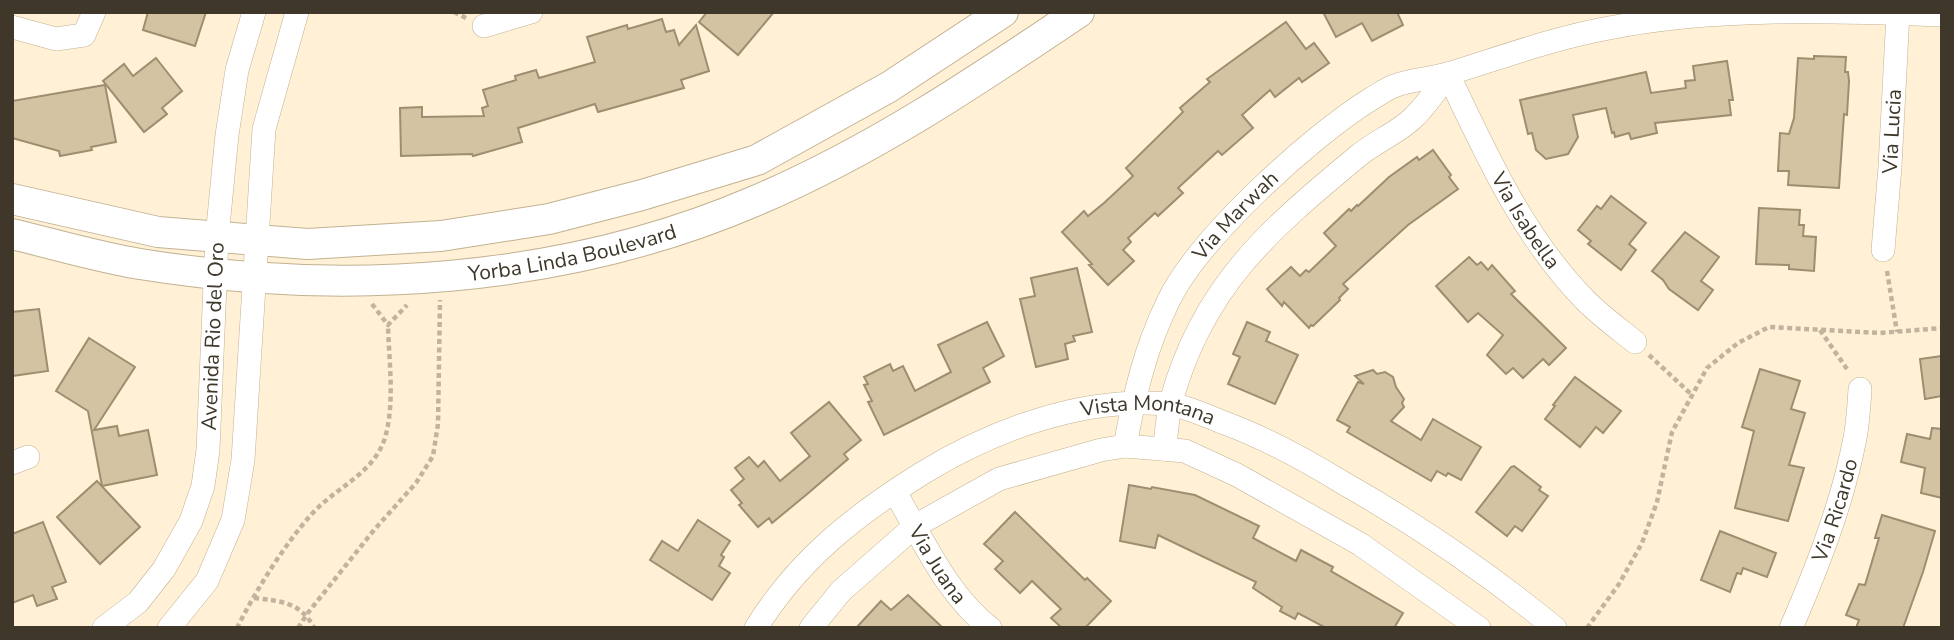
<svg xmlns="http://www.w3.org/2000/svg" width="1954" height="640" font-family="'Nunito Sans',sans-serif">
<style>
.building{fill:#d4c3a3;stroke:#9e8e6f;stroke-width:2}
.lines{fill:none;stroke-linecap:round;stroke-linejoin:round}
.minor-casing{stroke:#c2b292;stroke-width:24}
.major-casing{stroke:#c2b292;stroke-width:32}
.path{stroke:#c0b49e;stroke-width:4.5;stroke-dasharray:5 3.5;stroke-linecap:butt}
.minor{stroke:#fff;stroke-width:23}
.major{stroke:#fff;stroke-width:30}
.labels{text-anchor:middle;dominant-baseline:central;stroke-width:5;stroke-linejoin:round;paint-order:stroke}
.street-label{font-size:21px;fill:#3e372a;stroke:#fff}
</style>
<rect width="100%" height="100%" fill="#fff0d6"/>
<!-- building -->
<g class="building">
<path d="M148,12H206L195,46L143,30Z"/>
<path d="M707,12H774L738,55L699,22Z"/>
<path d="M1323,12H1397L1403,25L1372,41L1362,23L1336,37Z"/>
<path d="M662,19L666,32L674,30L679,45L696,25L709,71L681,80L684,88L598,112L595,104L518,128L522,142L473,156L472,154L401,156L400,108L422,107V117L484,116L482,108L488,106L483,90L516,80L515,76L536,70L539,78L595,62L587,37L627,25L628,29Z"/>
<path d="M1286,22L1306,49L1314,43L1329,63L1302,82L1299,78L1275,97L1270,90L1242,115L1253,128L1222,155L1218,151L1178,188L1183,193L1158,216L1155,213L1128,238L1131,242L1123,250L1134,261L1108,285L1089,265L1092,264L1062,232L1084,211L1088,216L1104,203L1133,176L1126,168L1183,112L1180,108L1210,82L1207,79Z"/>
<path d="M1814,56L1846,57L1845,72H1848L1849,81L1847,115L1844,114L1839,188L1788,185L1789,171H1778L1780,133L1789,134L1794,118L1798,58L1814,59Z"/>
<path d="M156,58L182,91L162,108L167,114L144,132L103,81L124,64L133,76Z"/>
<path d="M1727,61L1733,100H1729L1731,115L1655,123L1657,133L1631,139L1629,133L1615,137L1614,132L1612,133L1606,108L1573,115L1578,137L1568,154L1546,159L1536,150L1532,133L1528,134L1520,100L1646,72L1651,93L1686,88L1685,81L1695,80L1693,66Z"/>
<path d="M105,85L116,142L91,147L92,150L60,156L59,151L12,138V101Z"/>
<path d="M1433,150L1451,175L1449,177L1458,189L1408,225L1343,284L1348,289L1339,298L1340,300L1313,326L1311,325L1309,328L1284,302L1282,306L1267,289L1291,267L1300,276L1306,270L1309,272L1336,246L1324,233L1349,209L1351,211L1357,205L1358,206L1389,177L1417,157L1419,160Z"/>
<path d="M1611,196L1646,223L1629,244L1636,250L1621,270L1588,244L1591,241L1578,230L1597,206L1601,209Z"/>
<path d="M1759,208L1800,210L1799,225H1804L1803,236L1816,237L1814,271L1789,269V265L1756,264Z"/>
<path d="M1685,232L1719,257L1701,281L1713,290L1698,310L1669,289L1663,280L1652,271Z"/>
<path d="M1469,257L1477,265L1481,262L1488,270L1492,265L1515,291L1511,294L1566,348L1549,365L1543,359L1523,378L1513,368L1506,374L1487,355L1503,335L1478,313L1468,322L1436,286Z"/>
<path d="M1077,268L1092,332L1073,336L1075,341L1065,344L1068,359L1036,367L1020,299L1035,296L1031,278Z"/>
<path d="M39,309L48,371L12,376V312Z"/>
<path d="M987,322L1004,356L983,368L990,382L884,435L868,402L872,401L864,385L868,384L864,377L890,364L893,371L903,366L915,391L951,372L938,345Z"/>
<path d="M1247,322L1270,332L1266,341L1298,355L1275,404L1228,384L1240,357L1233,354Z"/>
<path d="M89,338L135,367L94,430L117,426L119,436L148,430L157,475L102,486L88,411L56,391Z"/>
<path d="M1942,356V396L1925,399L1920,359Z"/>
<path d="M1760,369L1800,381L1791,409L1805,413L1789,465L1804,468L1788,521L1735,508L1754,431L1742,427Z"/>
<path d="M1373,370L1377,374L1385,372L1393,377L1396,387L1404,399L1402,403L1404,407L1391,421L1421,440L1433,419L1481,447L1461,480L1448,473L1446,476L1437,471L1431,481L1347,432L1350,427L1337,420L1358,382L1364,384L1355,376Z"/>
<path d="M1575,377L1621,411L1603,433L1596,427L1580,447L1545,419L1555,406L1553,405Z"/>
<path d="M829,402L861,440L844,454L848,459L806,495L772,523L769,518L758,527L739,505L742,503L731,490L744,479L735,468L749,457L758,467L764,461L780,481L810,456L791,433Z"/>
<path d="M1932,428L1942,429V498L1921,493L1925,468L1901,462L1907,434L1930,439Z"/>
<path d="M1514,466L1541,487L1539,490L1548,496L1522,531L1515,526L1507,536L1476,512L1511,467Z"/>
<path d="M97,481L140,527L100,564L57,517Z"/>
<path d="M1129,485L1151,489L1152,487L1195,495L1259,526L1253,538L1296,561L1301,550L1333,567L1331,571L1403,613L1394,628H1326L1298,613L1295,619L1280,611L1282,607L1253,588L1256,582L1158,535L1155,548L1120,541Z"/>
<path d="M1015,512L1085,580L1087,578L1111,601L1085,628H1062L1051,618L1061,609L1032,581L1020,593L995,569L1003,561L984,544Z"/>
<path d="M1882,515L1935,531L1923,572L1903,628H1856L1859,620L1846,615L1859,584L1865,585L1879,538H1875Z"/>
<path d="M698,520L730,541L721,555L724,557L719,566L730,573L712,600L650,560L662,541L678,551Z"/>
<path d="M43,522L66,582L52,587L57,599L37,606L33,595L12,603V534Z"/>
<path d="M1720,531L1776,553L1767,577L1743,568L1741,574L1737,573L1730,592L1701,580Z"/>
<path d="M908,595L943,628H856L881,601L891,610Z"/>
</g>
<g class="lines">
<defs>
<g id="minor">
<path d="M484,26L531,12"/>
<path d="M12,27L56,39L84,35L94,12"/>
<path id="s1" d="M1448,74C1486,154 1523,237 1586,301C1601,316 1619,329 1635,342"/>
<path id="s2" d="M1883,250L1890,167L1898,13"/>
<path id="s3" d="M1125,446C1134,397 1145,349 1167,304C1196,240 1311,136 1371,99C1378,95 1386,89 1394,86C1412,79 1433,79 1451,73C1503,57 1554,38 1609,28C1715,7 1834,11 1942,15"/>
<path d="M1164,449C1167,434 1167,417 1171,402C1202,286 1270,229 1358,156C1376,141 1400,132 1415,116C1427,104 1438,88 1448,74"/>
<path d="M12,463L28,457"/>
<path id="s4" d="M895,492C922,538 947,595 990,628"/>
<path id="s5" d="M104,628L138,602L164,569L191,521L203,486L208,450L217,237L227,135L237,70L254,12"/>
<path d="M169,628L207,581L233,520L243,460L264,129L297,12"/>
<path id="s6" d="M756,628C798,560 854,516 921,474C993,430 1081,397 1167,404C1185,406 1205,415 1222,422C1266,438 1306,460 1345,484C1419,526 1489,574 1555,628"/>
<path d="M811,628L841,591L915,526L999,479L1101,450L1125,446L1185,451L1237,475L1360,544L1479,628"/>
<path id="s7" d="M1791,628C1817,568 1843,502 1855,438C1858,422 1859,405 1860,389"/>
</g>
<g id="major">
<path d="M12,199L158,232L308,244L441,236L549,219L642,195L757,160L889,87L1003,12"/>
<path id="s8" d="M12,234C54,244 97,257 140,264C344,297 564,283 755,201C871,152 975,82 1079,12"/>
</g>
</defs>
<!-- minor casing -->
<use href="#minor" class="minor-casing"/>
<!-- major casing -->
<use href="#major" class="major-casing"/>
<!-- path -->
<g class="path">
<path d="M454,12L466,18"/>
<path d="M1887,271L1897,332"/>
<path d="M372,304L388,325L407,305"/>
<path d="M1820,330L1849,372"/>
<path d="M1649,355L1692,395"/>
<path d="M254,598C280,601 301,602 314,628"/>
<path d="M237,628C255,592 284,545 311,515C334,488 373,475 385,438C395,403 389,362 388,325"/>
<path d="M298,628L307,614L374,530L416,483L433,456L438,424L440,300"/>
<path d="M1587,628L1619,584L1642,543L1657,502L1672,432L1707,368L1738,343L1769,327L1880,333L1942,328"/>
</g>
<!-- minor -->
<use href="#minor" class="minor"/>
<!-- major -->
<use href="#major" class="major"/>
</g>
<g class="labels">
<!-- street labels -->
<g class="street-label">
<text stroke="none"><textPath href="#s2" startOffset="119">Via Lucia</textPath></text>
<text stroke="none"><textPath href="#s3" startOffset="261">Via Marwah</textPath></text>
<text stroke="none"><textPath href="#s1" startOffset="166">Via Isabella</textPath></text>
<text stroke="none"><textPath href="#s8" startOffset="567">Yorba Linda Boulevard</textPath></text>
<text stroke="none"><textPath href="#s5" startOffset="327">Avenida Rio del Oro</textPath></text>
<text stroke="none"><textPath href="#s6" startOffset="469">Vista Montana</textPath></text>
<text stroke="none"><textPath href="#s7" startOffset="126">Via Ricardo</textPath></text>
<text stroke="none"><textPath href="#s4" startOffset="84">Via Juana</textPath></text>
</g>
</g>
<!-- border -->
<rect width="1954" height="640" fill="none" stroke="#3e372a" stroke-width="28"/>
</svg>
